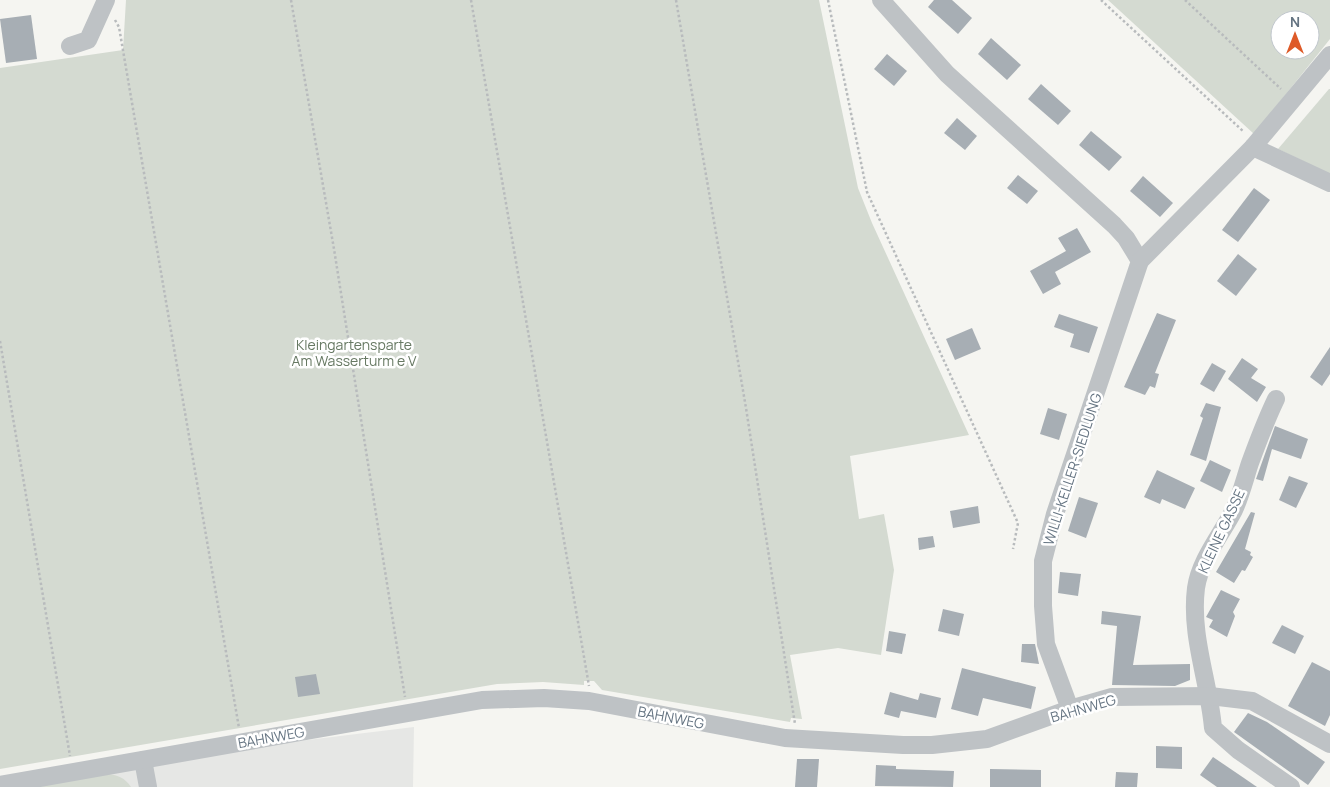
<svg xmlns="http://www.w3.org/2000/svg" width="1330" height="787" font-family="Manrope,sans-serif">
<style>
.built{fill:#e6e7e5}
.green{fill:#d4dad1;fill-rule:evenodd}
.building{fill:#a7aeb4}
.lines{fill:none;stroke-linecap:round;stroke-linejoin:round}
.path{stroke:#b8bbbd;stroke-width:2.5;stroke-dasharray:2.5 2.5;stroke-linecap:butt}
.street{stroke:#bec2c5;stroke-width:18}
.labels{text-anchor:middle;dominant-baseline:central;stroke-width:5;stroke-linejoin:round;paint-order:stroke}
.park-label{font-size:14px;fill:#677963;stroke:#fff}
.street-label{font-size:14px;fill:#657482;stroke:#fff}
</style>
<rect width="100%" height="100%" fill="#f5f5f1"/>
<!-- built -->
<path class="built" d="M414,727L413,787H0L143,760Z"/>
<!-- green -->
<g class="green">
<path d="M126,0H819L858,188L872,223L969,435L850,456L859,519L884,514L894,570L881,655L838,648L790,655L802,719L791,718L790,722L602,690L594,681H584V685L543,682L497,684L0,769V68L123,50Z"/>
<path d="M1108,0H1330V39L1254,134ZM1280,20H1310V50H1280Z"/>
<path d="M1329,89H1330V174L1278,149Z"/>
<path d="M106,774C118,775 124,777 131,787H34Z"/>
</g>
<!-- building -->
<g class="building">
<path d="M934,0H952L972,18L958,34L928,7Z"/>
<path d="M31,15L37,59L6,63L0,19Z"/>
<path d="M991,38L1021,65L1007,80L978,54Z"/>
<path d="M887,54L907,71L894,86L874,69Z"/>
<path d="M1041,84L1071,111L1058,125L1028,99Z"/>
<path d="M957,118L977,136L965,150L944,133Z"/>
<path d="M1091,131L1122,157L1109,171L1079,145Z"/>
<path d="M1018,175L1038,191L1027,204L1007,188Z"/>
<path d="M1143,176L1173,203L1160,217L1130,191Z"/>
<path d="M1254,188L1270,200L1238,242L1222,230Z"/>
<path d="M1077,228L1091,252L1055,272L1061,284L1043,294L1030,271L1066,251L1058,238Z"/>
<path d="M1238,254L1257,269L1236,296L1217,281Z"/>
<path d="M1157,313L1176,320L1155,373L1159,374L1155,388L1150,386L1145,395L1124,387Z"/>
<path d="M1059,314L1098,327L1089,353L1070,347L1074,334L1054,327Z"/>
<path d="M972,328L981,349L955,360L946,339Z"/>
<path d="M1330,347V374L1322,386L1310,377Z"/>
<path d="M1242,358L1258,369L1251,378L1266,387L1257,402L1228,379Z"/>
<path d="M1212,363L1226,371L1214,392L1200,384Z"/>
<path d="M1206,403L1221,407L1206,461L1190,455L1203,418L1200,416Z"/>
<path d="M1048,408L1067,414L1059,440L1040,434Z"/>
<path d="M1275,426L1308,439L1301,459L1272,449L1263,481L1256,479Z"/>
<path d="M1210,460L1231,470L1222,492L1200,481Z"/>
<path d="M1157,470L1195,488L1185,509L1162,499L1160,504L1144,497Z"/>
<path d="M1289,476L1308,483L1296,508L1279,500Z"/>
<path d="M1079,497L1098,503L1086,538L1068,531Z"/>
<path d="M978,506L980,523L953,528L950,511Z"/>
<path d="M1251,512L1255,513L1245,549L1251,552L1250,555L1253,557L1245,571L1242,570L1234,583L1216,572Z"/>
<path d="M933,536L935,547L919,550L918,538Z"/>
<path d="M1060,572L1081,574L1078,596L1058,593Z"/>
<path d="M1221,590L1240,599L1233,612L1235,616L1227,637L1209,627L1213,620L1206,617Z"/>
<path d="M943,609L964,614L959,636L938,631Z"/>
<path d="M1102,611L1141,616L1133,665L1190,664V680L1175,686L1112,685L1117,626L1101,624Z"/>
<path d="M1282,625L1304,636L1295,654L1272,643Z"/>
<path d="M889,631L906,634L902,654L886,651Z"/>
<path d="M1022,644H1035L1039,664L1021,662Z"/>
<path d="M1312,662L1330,671V715L1325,726L1288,706Z"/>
<path d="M962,668L1036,687L1031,709L983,698L978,716L951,709Z"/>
<path d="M316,674L320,694L298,697L295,677Z"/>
<path d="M890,692L918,700L920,693L941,698L936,718L901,711L899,718L884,714Z"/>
<path d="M1248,713L1267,722L1325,762L1308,785L1234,732Z"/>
<path d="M1156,746L1182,747V769L1156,768Z"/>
<path d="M1213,757L1241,776L1257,787H1217L1200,775Z"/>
<path d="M797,759H819L817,787H795Z"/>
<path d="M876,765L896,766V769L954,771L953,787L875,786Z"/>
<path d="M990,769L1041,770V787H990Z"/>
<path d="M1116,772L1138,773L1137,787H1115Z"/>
</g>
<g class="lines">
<!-- path -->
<g class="path">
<path d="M291,0L334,249L405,697"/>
<path d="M471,0L589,686"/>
<path d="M676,0L746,408L795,724"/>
<path d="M828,0L867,192L1018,523L1013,549"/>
<path d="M1101,0L1244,132"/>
<path d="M1185,0L1281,89"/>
<path d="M115,20L119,27L239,728"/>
<path d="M0,341L70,756"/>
</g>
<!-- street -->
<g class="street">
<path d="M881,0L947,74L1114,225L1126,238L1140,261L1055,514L1043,561V606L1046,644L1070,709"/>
<path d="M70,46L88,40L106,0"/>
<path d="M1253,147L1330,183"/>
<path d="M1140,261L1253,147L1330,55"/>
<path d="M1276,399C1266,420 1258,441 1250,463C1245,478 1241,495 1234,510C1221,535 1200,560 1196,588C1190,636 1209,681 1213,728L1238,750L1291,787"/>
<path d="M143,760L148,787"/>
<path d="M0,785L482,700L544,698L589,701L785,738L903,745H932L987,739L1070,709L1112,697L1210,696L1252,701L1330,744"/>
</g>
</g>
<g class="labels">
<!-- park labels -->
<g class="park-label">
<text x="354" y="344">Kleingartensparte<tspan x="354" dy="16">Am Wasserturm e V</tspan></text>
</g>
<!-- street labels -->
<g class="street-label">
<text transform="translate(1072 469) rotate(-72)">WILLI-KELLER-SIEDLUNG</text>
<text transform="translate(1221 531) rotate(-65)">KLEINE GASSE</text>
<text transform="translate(1083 708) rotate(-16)">BAHNWEG</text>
<text transform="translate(671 717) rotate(11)">BAHNWEG</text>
<text transform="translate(271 737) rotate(-10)">BAHNWEG</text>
</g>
</g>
<!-- north arrow -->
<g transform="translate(1295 35)"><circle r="24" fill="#ffffff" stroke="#c1c7cd"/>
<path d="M0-4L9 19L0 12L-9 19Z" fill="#de5a28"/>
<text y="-8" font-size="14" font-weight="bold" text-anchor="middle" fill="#657482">N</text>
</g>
</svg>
